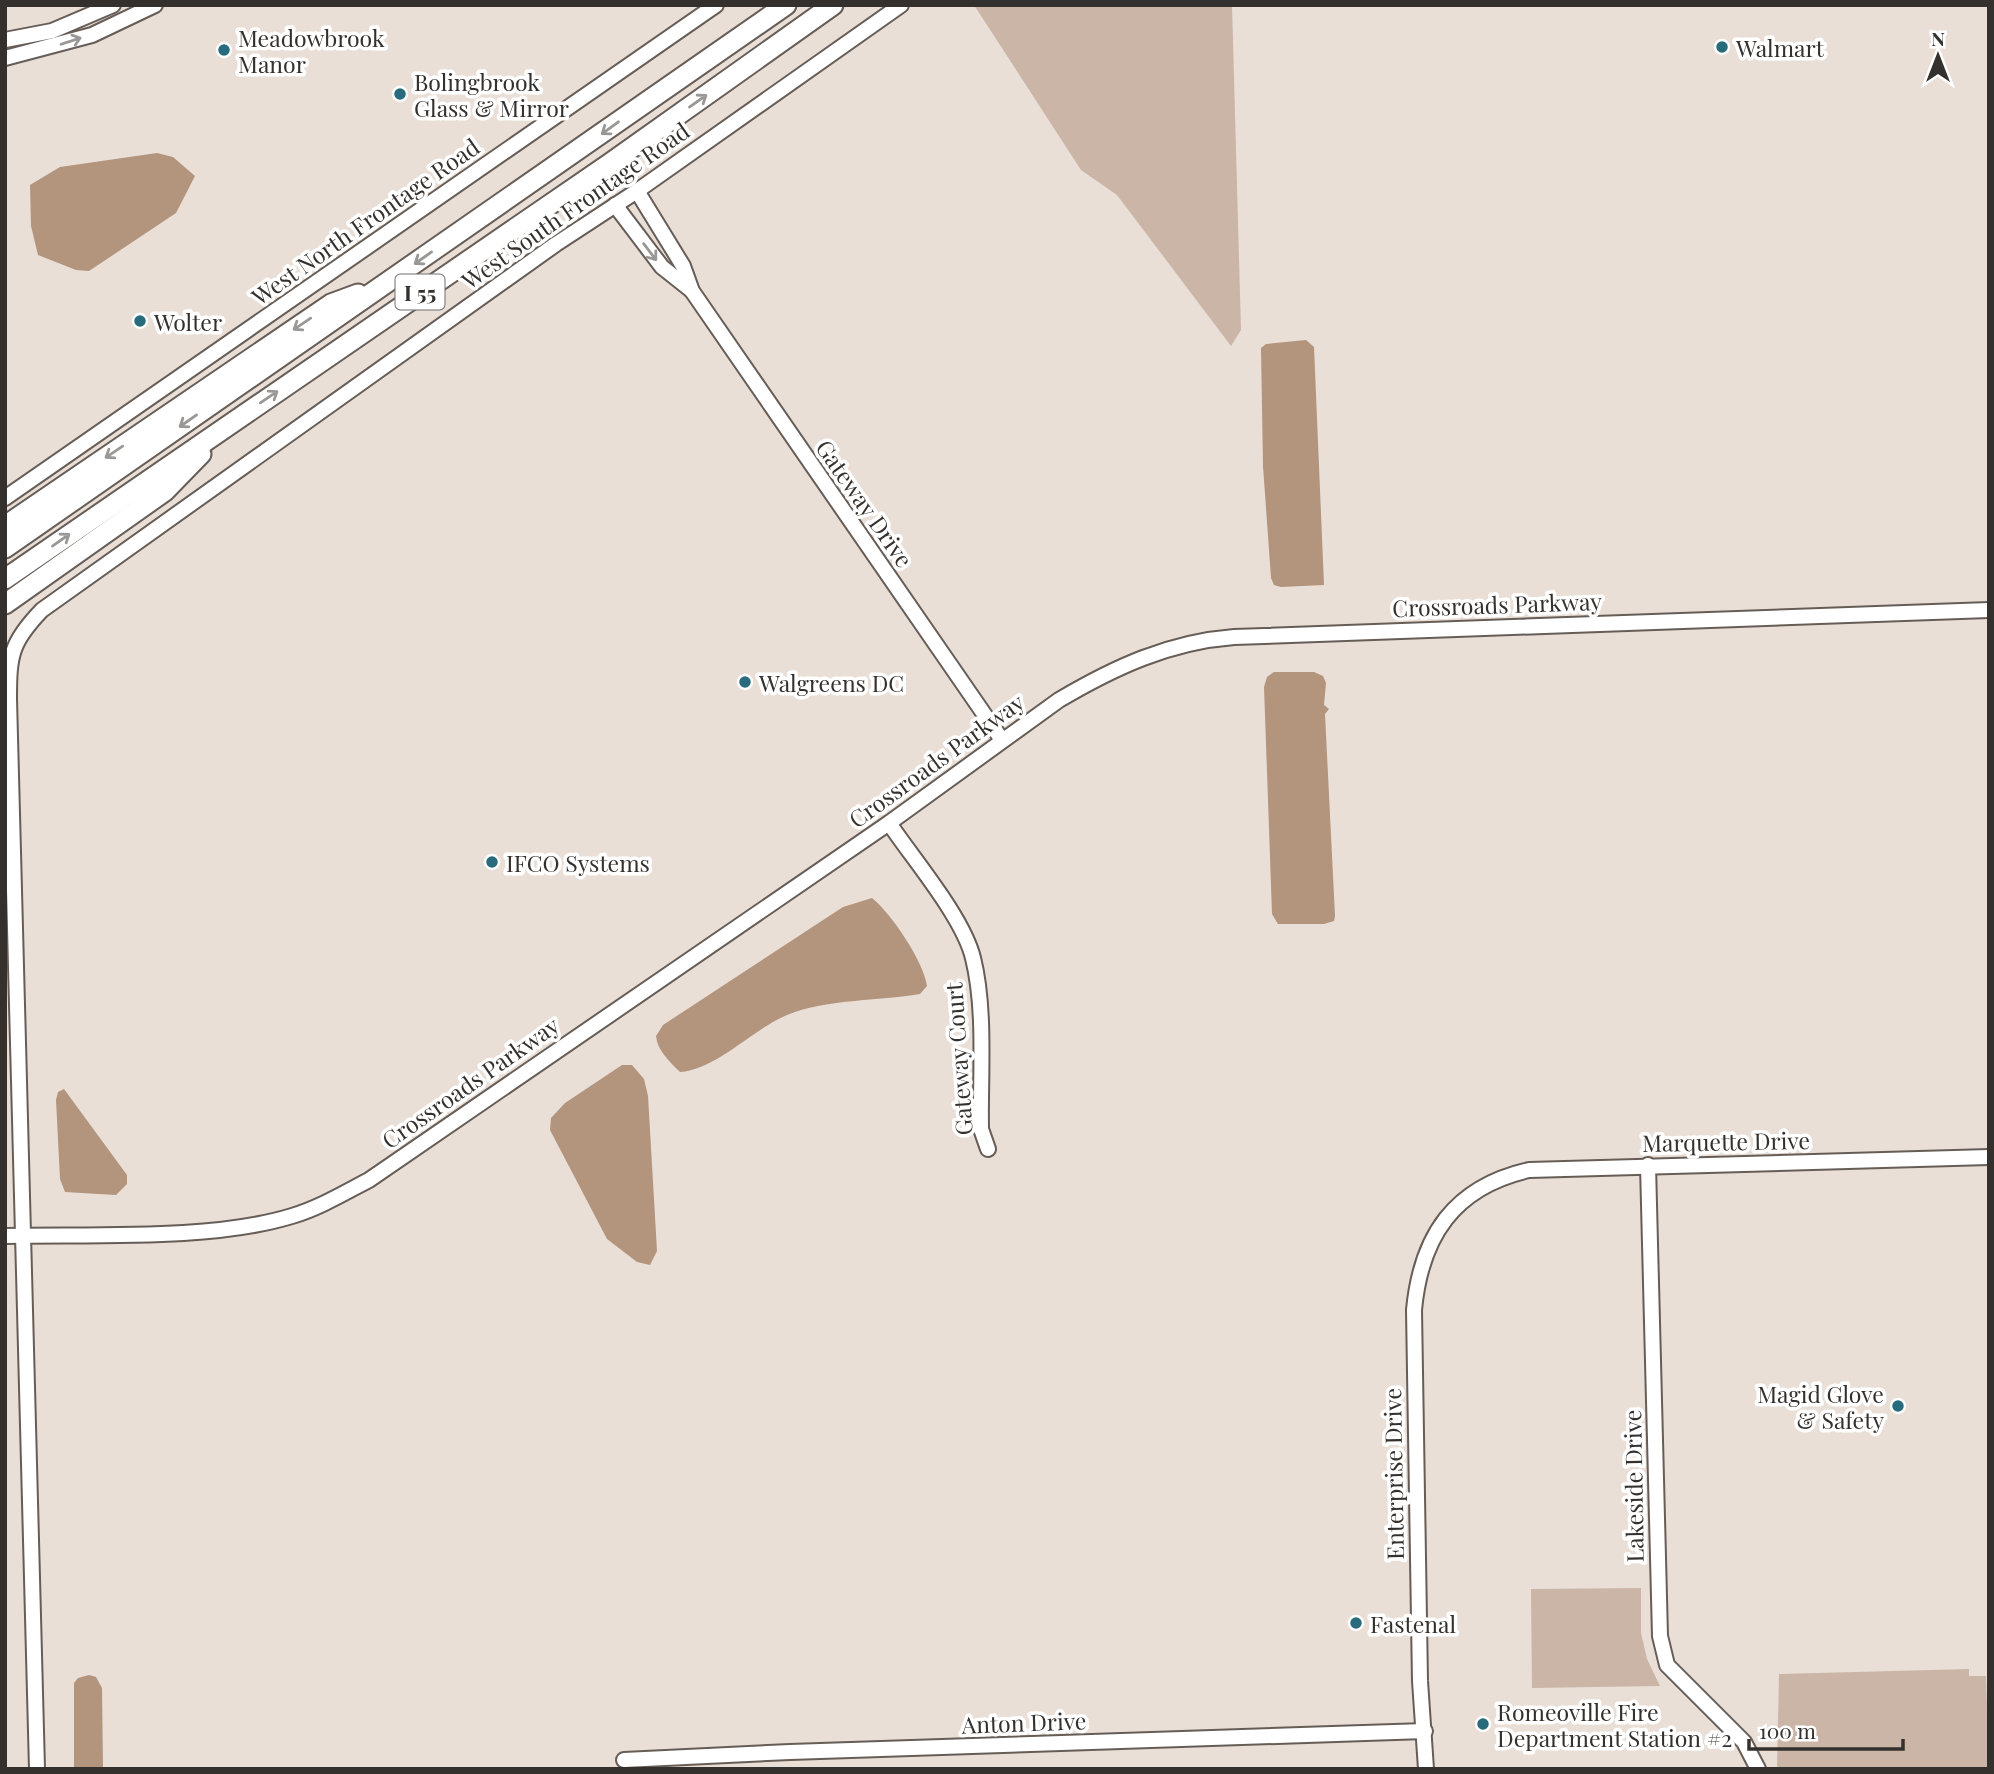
<svg xmlns="http://www.w3.org/2000/svg" width="1994" height="1774" font-family="'Playfair Display',serif">
<style>
.green{fill:#cbb5a6}
.water{fill:#b3947d}
.lines{fill:none;stroke-linecap:round;stroke-linejoin:round}
.minor-casing{stroke:#665d57;stroke-width:18}
.highway-casing{stroke:#665d57;stroke-width:23}
.minor{stroke:#fff;stroke-width:14}
.highway{stroke:#fff;stroke-width:19}
.oneway{stroke:#9a9896}
.poi-dot{fill:#286b7d;stroke:#fff;stroke-width:2.5}
.labels{text-anchor:middle;dominant-baseline:central;stroke-width:7;stroke-linejoin:round;paint-order:stroke}
.shield{fill:#fff;stroke:#716e6c;stroke-width:2}
.shield-label{font-size:21px;font-weight:bold;fill:#34302d}
.poi-label{font-size:23px;fill:#34302d;stroke:#fff;text-anchor:start}
.street-label{font-size:23px;fill:#34302d;stroke:#fff}
</style>
<rect width="100%" height="100%" fill="#e9dfd7"/>
<!-- green -->
<g class="green">
<path d="M974,5H1232L1241,330L1231,346L1117,195L1081,170Z"/>
<path d="M1641,1588V1633L1647,1659L1660,1686L1532,1688L1531,1589Z"/>
<path d="M1969,1669V1676H1986L1989,1769H1777L1779,1674Z"/>
</g>
<!-- water -->
<g class="water">
<path d="M157,153L173,157L195,176L176,213L89,271L76,270L38,255L31,226L30,185L60,167Z"/>
<path d="M1306,340L1314,347L1324,585L1281,587L1274,585L1271,578L1263,466L1261,348L1266,344Z"/>
<path d="M1274,672H1314L1323,676L1326,683L1324,705L1329,709L1325,714L1335,916L1334,921L1324,924H1278L1272,914L1264,687L1267,677Z"/>
<path d="M872,898C891,913 924,962 927,986L920,994C879,1001 825,999 787,1015C753,1029 716,1070 680,1072C670,1062 657,1050 656,1036L663,1025L843,907Z"/>
<path d="M622,1065H632L644,1079L648,1096L657,1251L650,1265L637,1262L607,1239L550,1130L551,1118L565,1103Z"/>
<path d="M64,1089L127,1175V1184L116,1195L65,1192L60,1179L56,1100L58,1092Z"/>
<path d="M89,1675L96,1677L102,1688L103,1769H74V1683L78,1678Z"/>
</g>
<g class="lines">
<defs>
<g id="minor">
<path d="M5,40L52,31L113,5"/>
<path d="M5,58L92,35L155,5"/>
<path d="M637,191L683,266L692,291L1002,740"/>
<path d="M615,205L662,267L691,290"/>
<path d="M5,498L716,5"/>
<path d="M889,823C913,859 963,917 973,958C986,1010 980,1076 981,1129L988,1149"/>
<path d="M1648,1165L1660,1636L1667,1665L1744,1742L1758,1769"/>
<path d="M5,1236C92,1234 210,1241 292,1216C319,1208 344,1193 369,1180L889,823L1059,700C1115,667 1169,642 1234,637L1989,610"/>
<path d="M624,1760L790,1752L1425,1731"/>
<path d="M37,1769L9,699C9,655 11,642 42,610L556,244L637,191L901,5"/>
<path d="M1426,1769L1420,1681L1414,1310C1421,1236 1454,1187 1529,1170L1989,1157"/>
</g>
<g id="highway">
<path d="M5,526L331,304L358,294"/>
<path d="M5,548L786,5"/>
<path d="M5,579L609,164L833,5"/>
<path d="M5,604L165,491L201,454"/>
</g>
</defs>
<!-- minor casing -->
<use href="#minor" class="minor-casing"/>
<!-- highway casing -->
<use href="#highway" class="highway-casing"/>
<!-- minor -->
<use href="#minor" class="minor"/>
<!-- highway -->
<use href="#highway" class="highway"/>
</g>
<!-- one-way arrows -->
<defs><path id="oneway-shaft" d="M-6 0H5M1.5-3L5.5 0L1.5 3" fill="none" stroke-width="1.6" stroke-linecap="round" stroke-linejoin="round" transform="scale(1.75)"/></defs>
<g class="oneway">
<use href="#oneway-shaft" transform="translate(71 41) rotate(-18)"/>
<use href="#oneway-shaft" transform="translate(698 101) rotate(-35)"/>
<use href="#oneway-shaft" transform="translate(610 128) rotate(144)"/>
<use href="#oneway-shaft" transform="translate(650 252) rotate(53)"/>
<use href="#oneway-shaft" transform="translate(423 258) rotate(145)"/>
<use href="#oneway-shaft" transform="translate(302 324) rotate(146)"/>
<use href="#oneway-shaft" transform="translate(269 397) rotate(-34)"/>
<use href="#oneway-shaft" transform="translate(188 421) rotate(145)"/>
<use href="#oneway-shaft" transform="translate(114 452) rotate(146)"/>
<use href="#oneway-shaft" transform="translate(61 540) rotate(-35)"/>
</g>
<!-- markers -->
<g class="poi-dot">
<circle cx="1722" cy="47" r="7"/>
<circle cx="224" cy="50" r="7"/>
<circle cx="400" cy="94" r="7"/>
<circle cx="140" cy="321" r="7"/>
<circle cx="745" cy="682" r="7"/>
<circle cx="492" cy="862" r="7"/>
<circle cx="1898" cy="1406" r="7"/>
<circle cx="1356" cy="1623" r="7"/>
<circle cx="1483" cy="1724" r="7"/>
</g>
<g class="labels">
<!-- shield labels -->
<rect class="shield" x="395.5" y="274.5" width="49" height="35" rx="5"/>
<g class="shield-label">
<text x="420" y="292">I 55</text>
</g>
<!-- poi labels -->
<g class="poi-label">
<text x="238" y="37">Meadowbrook<tspan x="238" dy="26">Manor</tspan></text>
<text x="1736" y="47">Walmart</text>
<text x="414" y="81">Bolingbrook<tspan x="414" dy="26">Glass &amp; Mirror</tspan></text>
<text x="154" y="321">Wolter</text>
<text x="759" y="682">Walgreens DC</text>
<text x="506" y="862">IFCO Systems</text>
<text x="1884" y="1393" text-anchor="end">Magid Glove<tspan x="1884" dy="26">&amp; Safety</tspan></text>
<text x="1370" y="1623">Fastenal</text>
<text x="1497" y="1711">Romeoville Fire<tspan x="1497" dy="26">Department Station #2</tspan></text>
</g>
<!-- street labels -->
<g class="street-label">
<text transform="translate(575 205) rotate(-35)">West South Frontage Road</text>
<text transform="translate(365 221) rotate(-35)">West North Frontage Road</text>
<text transform="translate(865 503) rotate(55)">Gateway Drive</text>
<text transform="translate(1497 604) rotate(-2)">Crossroads Parkway</text>
<text transform="translate(936 760) rotate(-36)">Crossroads Parkway</text>
<text transform="translate(958 1059) rotate(-94)">Gateway Court</text>
<text transform="translate(470 1082) rotate(-35)">Crossroads Parkway</text>
<text transform="translate(1726 1141) rotate(-1)">Marquette Drive</text>
<text transform="translate(1393 1474) rotate(-91)">Enterprise Drive</text>
<text transform="translate(1633 1486) rotate(-91)">Lakeside Drive</text>
<text transform="translate(1024 1722) rotate(-2)">Anton Drive</text>
</g>
</g>
<!-- border -->
<rect width="1994" height="1774" fill="none" stroke="#34302d" stroke-width="14"/>
<!-- north arrow -->
<g transform="translate(1938 56)" stroke="#ffffff" stroke-width="5" paint-order="stroke">
<path d="M0-5L12 26L0 18L-12 26Z" fill="#34302d"/>
<text y="-10" font-size="19" font-weight="bold" text-anchor="middle" fill="#34302d">N</text>
</g>
<!-- scale -->
<path d="M1749 1739v10h154v-10" fill="none" stroke="#34302d" stroke-width="3.5"/>
<text x="1759" y="1739" font-size="21" fill="#34302d" stroke="#ffffff" stroke-width="5" paint-order="stroke">100 m</text>
</svg>
